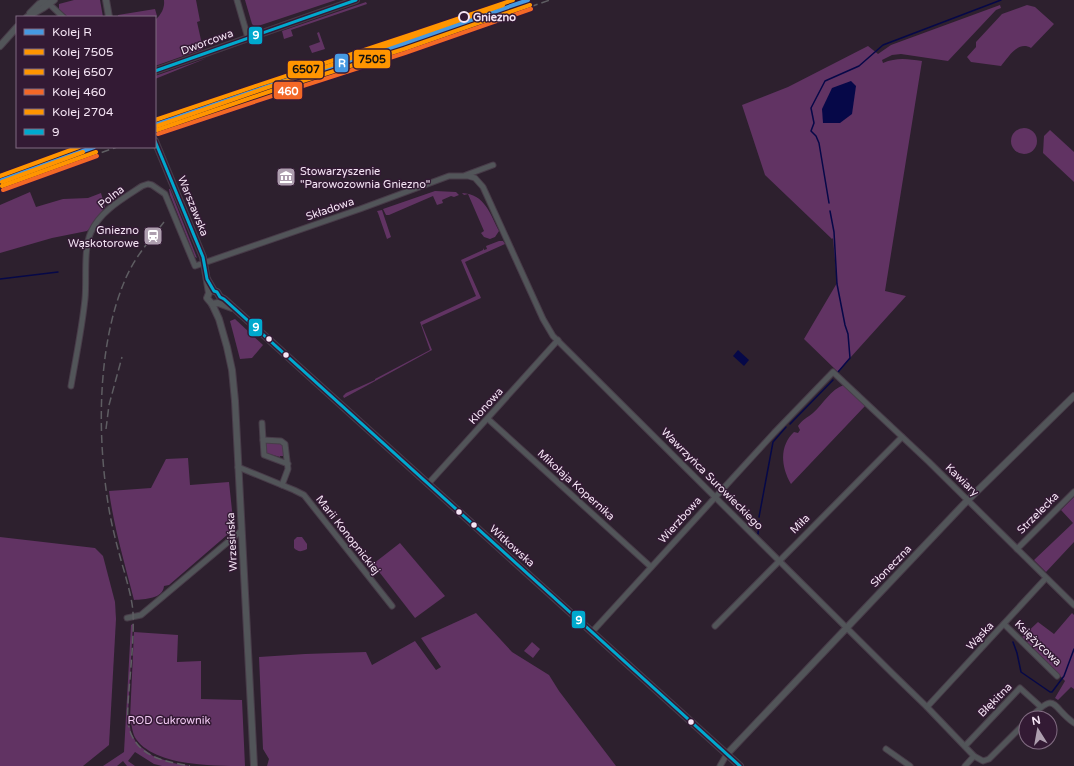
<svg xmlns="http://www.w3.org/2000/svg" width="1074" height="766" font-family="'Varela Round',sans-serif">
<style>
.green{fill:#613363}
.water{fill:#060848}
.lines{fill:none;stroke-linecap:round;stroke-linejoin:round}
.stream{stroke:#060848;stroke-width:1.5}
.minor-casing{stroke:#483c49;stroke-width:7}
.tertiary-casing{stroke:#483c49;stroke-width:8}
.minor{stroke:#525559;stroke-width:5}
.tertiary{stroke:#525559;stroke-width:6}
.rail{stroke:#5e5d62;stroke-width:1.5;stroke-dasharray:8 4;stroke-linecap:butt}
.bus-1-casing{stroke:#331a34;stroke-width:6}
.bus-1{stroke:#00a9ce;stroke-width:3}
.rail-1-casing{stroke:#331a34;stroke-width:7}
.rail-2-casing{stroke:#331a34;stroke-width:7}
.rail-3-casing{stroke:#331a34;stroke-width:7}
.rail-4-casing{stroke:#331a34;stroke-width:7}
.rail-5-casing{stroke:#331a34;stroke-width:7}
.rail-1{stroke:#4699e1;stroke-width:4}
.rail-2{stroke:#ff9500;stroke-width:4}
.rail-3{stroke:#ff9500;stroke-width:4}
.rail-4{stroke:#f36827;stroke-width:4}
.rail-5{stroke:#ff9500;stroke-width:4}
.stop-dot{fill:#331a34;stroke:#f4e4f4;stroke-width:2}
.bus-dot{fill:#f4e4f4;stroke:#331a34;stroke-width:1.5}
.labels{text-anchor:middle;dominant-baseline:central;stroke-width:3;stroke-linejoin:round;paint-order:stroke}
.stop-label{font-size:11px;font-weight:bold;fill:#f4e4f4;stroke:#331a34;text-anchor:start}
.street-label{font-size:11px;fill:#f4e4f4;stroke:#331a34}
.poi-label{font-size:11px;fill:#f4e4f4;stroke:#331a34;text-anchor:start}
.park-label{font-size:11px;fill:#f4cbf5;stroke:#331a34}
.line-badge{stroke:#331a34;stroke-width:1.5}
.badge-label{font-size:11px;text-anchor:middle;font-weight:bold;fill:#fff}
.pale-badge-label{font-size:11px;text-anchor:middle;font-weight:bold;fill:#111}
</style>
<rect width="100%" height="100%" fill="#2d202e"/>
<!-- green -->
<g class="green">
<path d="M74,0H100L103,17H68L59,9V4Z"/>
<path d="M164,0H196L200,21L197,22L203,49L155,66V20C161,15 165,8 164,0Z"/>
<path d="M245,0H336L255,27L252,24Z"/>
<path d="M366,2L367,4L291,30L293,36L284,39L282,31Z"/>
<path d="M1000,5L1001,8L996,10L948,61L901,54L892,55L882,60L883,63C897,57 908,59 922,61L885,291L906,296L850,358L838,372L804,339L837,283L833,238L832,239L765,175L742,105L788,87L868,46L878,54L891,45Z"/>
<path d="M1027,5L1035,7L1054,24L1031,48C1018,40 1008,58 1001,66L971,62L967,57L976,47V42L1002,14Z"/>
<path d="M155,9L157,16L155,18V17H118V15Z"/>
<path d="M319,32L325,49L312,53L309,46L320,42L317,33Z"/>
<path d="M207,58L155,79L156,82L155,84V76Z"/>
<circle cx="1024" cy="141" r="13"/>
<path d="M1050,130L1074,152V182L1043,153L1044,136Z"/>
<path d="M169,189H170L197,258L195,257L170,195Z"/>
<path d="M435,191L456,192L459,195L454,197L451,196L442,200L443,203L437,205L433,196L389,215H386L383,209Z"/>
<path d="M30,192L36,207L63,199L88,198L101,193L105,207L90,228L87,231L52,238L0,253V205Z"/>
<path d="M462,193C485,194 490,214 499,231L495,237L490,239L484,237L481,233L484,231L468,194L464,195Z"/>
<path d="M382,210L391,237L387,239L378,213L377,211Z"/>
<path d="M499,241H503L505,244L465,262L481,298L422,325L432,350L344,398L343,396L346,393L375,380V379L430,350L420,322L476,296L461,260L483,250V248L484,250L487,249L486,246Z"/>
<path d="M235,319L263,345L252,358L240,359L230,321Z"/>
<path d="M844,385L865,406L791,484C781,467 779,446 794,432L798,433L800,430L798,426C802,420 808,417 813,413C823,404 831,389 844,385Z"/>
<path d="M265,443H280L283,446V456H280V457L266,453Z"/>
<path d="M188,458L190,485L229,482L234,529L169,585L164,586C163,599 145,599 134,600C125,564 114,528 109,491L151,488L166,459Z"/>
<path d="M1074,497V542L1046,572L1034,560L1073,523L1061,510Z"/>
<path d="M0,537L95,548L103,556L115,602L116,619L109,745L83,766H0Z"/>
<path d="M297,537H302L307,544V549C301,552 298,552 294,548V540Z"/>
<path d="M400,543L445,596L415,618L373,564Z"/>
<path d="M476,613L512,652L549,675L559,691L616,766H267L269,759L263,749L259,657L305,654L366,652L372,665L415,641L436,670L441,667L421,638Z"/>
<path d="M1072,613L1074,615V689L1071,687L1058,700L1055,698L1065,681L1022,637L1038,622L1054,634Z"/>
<path d="M133,624L128,714L131,733L137,744L153,756L173,763L190,766H162L154,764L135,752L128,761L135,766H127L123,761L117,766H103L124,752L131,625Z"/>
<path d="M134,632L178,635L177,662L201,661V699L242,700L245,766C213,766 155,766 136,739C132,733 132,725 130,718Z"/>
<path d="M532,642L540,649L533,658L524,651Z"/>
</g>
<!-- water -->
<g class="water">
<path d="M851,81L856,86L852,114L840,123H823L822,109L832,88Z"/>
<path d="M738,350L749,360L744,366L733,356Z"/>
</g>
<g class="lines">
<!-- stream -->
<g class="stream">
<path d="M829,203L819,143L816,136L811,131L814,123L811,108L825,81L859,66L883,45L1001,0"/>
<path d="M830,211L834,232L837,284L845,325L848,334L850,358L838,372"/>
<path d="M0,279L58,272"/>
<path d="M790,424L833,380"/>
<path d="M759,517L773,442L786,427"/>
<path d="M758,534L759,521"/>
<path d="M1013,642L1017,653L1021,672L1050,692H1052L1064,676L1074,649"/>
</g>
<defs>
<g id="minor">
<path d="M237,0L248,38"/>
<path d="M46,1L63,17"/>
<path d="M466,175L493,165"/>
<path d="M71,386C76,357 82,328 85,299C87,280 83,249 91,232C100,211 124,198 142,186L148,184L152,185L165,194L195,266L360,209L449,176H468L475,178L483,187L543,319L553,336L893,674L927,707L974,756L983,761L989,759L1026,722"/>
<path d="M488,419L651,567"/>
<path d="M262,423L263,440"/>
<path d="M238,467L294,490L304,495L392,606"/>
<path d="M428,484L558,340"/>
<path d="M282,485L288,469L285,444L281,441L263,440L264,455L288,464"/>
<path d="M1017,549L1074,492"/>
<path d="M127,618L141,615L241,531"/>
<path d="M1004,624L1057,676"/>
<path d="M715,626L902,437"/>
<path d="M592,632L774,433L833,372L929,462L1074,605"/>
<path d="M927,707L1046,578"/>
<path d="M1030,718C1057,690 1051,707 1074,723"/>
<path d="M965,746L1020,688L1041,707"/>
<path d="M886,749L910,766"/>
<path d="M720,766L727,754"/>
<path d="M965,766L974,756"/>
</g>
<g id="tertiary">
<path d="M106,0L109,17"/>
<path d="M30,13L39,4L46,0"/>
<path d="M27,17L43,8L54,0"/>
<path d="M0,46L17,27"/>
<path d="M155,71L356,0"/>
<path d="M155,141L203,257L209,293L207,298L212,304L219,319L227,347L232,370L235,401L254,766"/>
<path d="M207,279L214,291L217,292L220,297L224,299L740,766"/>
<path d="M212,304L218,303L232,308"/>
<path d="M727,754L964,504L1074,396"/>
</g>
</defs>
<!-- minor casing -->
<use href="#minor" class="minor-casing"/>
<!-- tertiary casing -->
<use href="#tertiary" class="tertiary-casing"/>
<!-- minor -->
<use href="#minor" class="minor"/>
<!-- tertiary -->
<use href="#tertiary" class="tertiary"/>
<!-- rail -->
<g class="rail">
<path d="M155,134L285,88L394,54L550,0"/>
<path d="M0,189L117,147"/>
<path d="M164,222C150,240 134,258 125,280C96,348 97,443 110,515C114,535 119,554 125,574C128,586 132,599 133,612C134,638 131,664 129,690C128,706 125,724 133,738C145,759 169,762 190,766"/>
<path d="M106,429L109,405L122,357"/>
</g>
<defs>
<g id="bus-1">
<path d="M155,71L356,0"/>
<path d="M155,141L203,257L207,279L214,291L217,292L220,297L224,299L740,766"/>
</g>
</defs>
<!-- bus-1 casing -->
<use href="#bus-1" class="bus-1-casing"/>
<!-- bus-1 -->
<use href="#bus-1" class="bus-1"/>
<defs>
<g id="rail-1">
<path d="M155,125L272,85L402,44L528,0"/>
<path d="M0,181L94,147"/>
</g>
<g id="rail-2">
<path d="M157,130L274,90L404,49L530,5"/>
<path d="M2,186L96,152"/>
</g>
<g id="rail-3">
<path d="M155,120C274,79 394,41 513,0"/>
<path d="M0,176L79,147"/>
</g>
<g id="rail-4">
<path d="M158,134L275,95L405,53L531,9"/>
<path d="M3,190L97,156"/>
</g>
<g id="rail-5">
<path d="M157,126L503,5"/>
<path d="M2,182L83,152"/>
</g>
</defs>
<!-- rail-1 casing -->
<use href="#rail-1" class="rail-1-casing"/>
<!-- rail-2 casing -->
<use href="#rail-2" class="rail-2-casing"/>
<!-- rail-3 casing -->
<use href="#rail-3" class="rail-3-casing"/>
<!-- rail-4 casing -->
<use href="#rail-4" class="rail-4-casing"/>
<!-- rail-5 casing -->
<use href="#rail-5" class="rail-5-casing"/>
<!-- rail-1 -->
<use href="#rail-1" class="rail-1"/>
<!-- rail-2 -->
<use href="#rail-2" class="rail-2"/>
<!-- rail-3 -->
<use href="#rail-3" class="rail-3"/>
<!-- rail-4 -->
<use href="#rail-4" class="rail-4"/>
<!-- rail-5 -->
<use href="#rail-5" class="rail-5"/>
</g>
<!-- icons -->
<defs>
<symbol id="museum-square" viewBox="-11 -11 22 22"><rect x="-9" y="-9" width="18" height="18" rx="4" fill="#ae9faf" stroke="#331a34"/><path d="M0-6L6-3V-2H-6V-3ZM-5-1h2V3h-2ZM-1-1h2V3h-2ZM3-1h2V3H3ZM-6 4H6V6H-6Z" fill="#fff"/></symbol>
<symbol id="station-square" viewBox="-11 -11 22 22"><rect x="-9" y="-9" width="18" height="18" rx="4" fill="#ae9faf" stroke="#331a34"/><path d="M-3-6H3Q5-6 5-4V2Q5 4 3 4L4.5 6H3L1.5 4h-3L-3 6H-4.5L-3 4Q-5 4-5 2V-4Q-5-6-3-6ZM-3.5-4v3h7v-3ZM-3.5 1v1.5H-2V1ZM2 1v1.5H3.5V1Z" fill="#fff"/></symbol>
</defs>
<g fill-rule="evenodd">
<use href="#museum-square" x="275" y="166" width="22" height="22"/>
<use href="#station-square" x="142" y="225" width="22" height="22"/>
</g>
<!-- markers -->
<circle class="stop-dot" cx="464" cy="17" r="5"/>
<g class="bus-dot">
<circle cx="269" cy="339" r="3.5"/>
<circle cx="286" cy="355" r="3.5"/>
<circle cx="459" cy="512" r="3.5"/>
<circle cx="474" cy="525" r="3.5"/>
<circle cx="691" cy="722" r="3.5"/>
</g>
<g class="labels">
<!-- stop labels -->
<g class="stop-label">
<text x="473" y="17">Gniezno</text>
</g>
<!-- street labels -->
<g class="street-label">
<text transform="translate(207 42) rotate(-20)">Dworcowa</text>
<text transform="translate(111 197) rotate(-38)">Polna</text>
<text transform="translate(193 206) rotate(68)">Warszawska</text>
<text transform="translate(330 209) rotate(-19)">Składowa</text>
<text transform="translate(486 406) rotate(-48)">Klonowa</text>
<text transform="translate(712 479) rotate(45)">Wawrzyńca Surowieckiego</text>
<text transform="translate(962 480) rotate(44)">Kawiary</text>
<text transform="translate(576 485) rotate(42)">Mikołaja Kopernika</text>
<text transform="translate(1038 513) rotate(-45)">Strzelecka</text>
<text transform="translate(680 520) rotate(-48)">Wierzbowa</text>
<text transform="translate(800 524) rotate(-45)">Miła</text>
<text transform="translate(348 535) rotate(52)">Marii Konopnickiej</text>
<text transform="translate(232 542) rotate(-93)">Wrzesińska</text>
<text transform="translate(512 546) rotate(42)">Witkowska</text>
<text transform="translate(891 566) rotate(-46)">Słoneczna</text>
<text transform="translate(980 636) rotate(-47)">Wąska</text>
<text transform="translate(1038 643) rotate(44)">Księżycowa</text>
<text transform="translate(995 700) rotate(-45)">Błękitna</text>
</g>
<!-- poi labels -->
<g class="poi-label">
<text x="300" y="171">Stowarzyszenie<tspan x="300" dy="13">"Parowozownia Gniezno"</tspan></text>
<text x="139" y="230" text-anchor="end">Gniezno<tspan x="139" dy="13">Wąskotorowe</tspan></text>
</g>
<!-- park labels -->
<g class="park-label">
<text x="169" y="720">ROD Cukrownik</text>
</g>
</g>
<g class="line-badge">
<rect x="248" y="26" width="15" height="19" rx="4" fill="#00a9ce"/>
<rect x="353" y="49" width="38" height="20" rx="4" fill="#ff9500"/>
<rect x="334" y="53" width="15" height="20" rx="4" fill="#4699e1"/>
<rect x="287" y="60" width="37" height="19" rx="4" fill="#ff9500"/>
<rect x="273" y="81" width="30" height="19" rx="4" fill="#f36827"/>
<rect x="248" y="318" width="15" height="19" rx="4" fill="#00a9ce"/>
<rect x="571" y="610" width="15" height="19" rx="4" fill="#00a9ce"/>
</g>
<g class="badge-label">
<text x="256" y="39">9</text>
<text x="342" y="67">R</text>
<text x="288" y="95">460</text>
<text x="256" y="331">9</text>
<text x="579" y="624">9</text>
</g>
<g class="pale-badge-label">
<text x="372" y="63">7505</text>
<text x="306" y="73">6507</text>
</g>
<!-- legend -->
<rect x="16" y="16" width="140" height="132" fill="#331a34" stroke="#806b81"/>
<rect x="24" y="29" width="20" height="6" fill="#4699e1" stroke="#806b81"/>
<text x="52" y="36" font-size="12" fill="#f4e4f4">Kolej R</text>
<rect x="24" y="49" width="20" height="6" fill="#ff9500" stroke="#806b81"/>
<text x="52" y="56" font-size="12" fill="#f4e4f4">Kolej 7505</text>
<rect x="24" y="69" width="20" height="6" fill="#ff9500" stroke="#806b81"/>
<text x="52" y="76" font-size="12" fill="#f4e4f4">Kolej 6507</text>
<rect x="24" y="89" width="20" height="6" fill="#f36827" stroke="#806b81"/>
<text x="52" y="96" font-size="12" fill="#f4e4f4">Kolej 460</text>
<rect x="24" y="109" width="20" height="6" fill="#ff9500" stroke="#806b81"/>
<text x="52" y="116" font-size="12" fill="#f4e4f4">Kolej 2704</text>
<rect x="24" y="129" width="20" height="6" fill="#00a9ce" stroke="#806b81"/>
<text x="52" y="136" font-size="12" fill="#f4e4f4">9</text>
<!-- north arrow -->
<g transform="translate(1038 730) rotate(349)"><circle r="19" fill="#331a34" stroke="#806b81"/>
<path d="M0-3L7 15L0 10L-7 15Z" fill="#ae9faf"/>
<text y="-6" font-size="11" font-weight="bold" text-anchor="middle" fill="#f4e4f4">N</text>
</g>
</svg>
